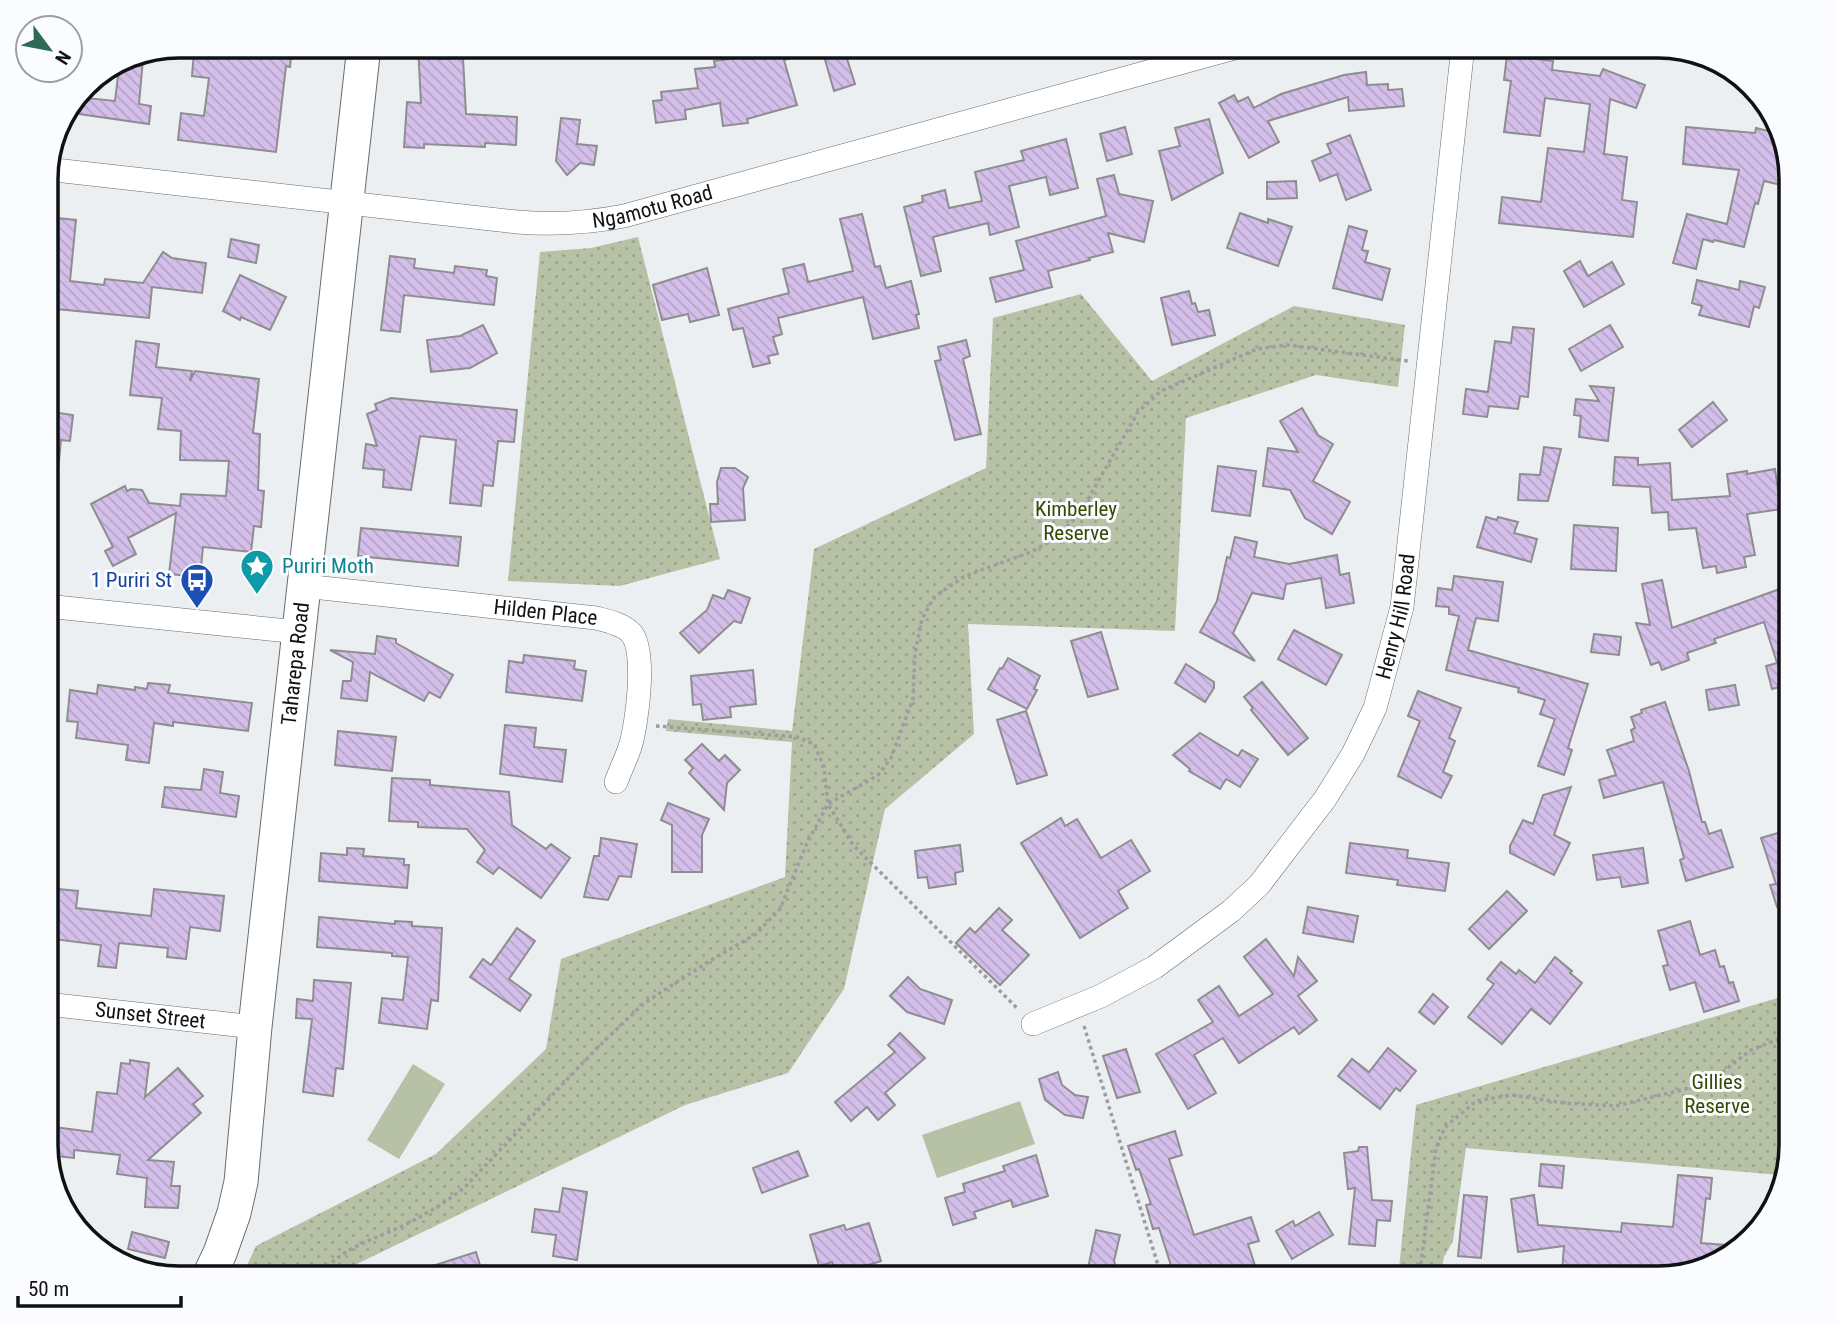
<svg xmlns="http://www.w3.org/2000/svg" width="1837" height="1324" font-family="'Roboto Condensed',sans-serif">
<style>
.park{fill:url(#park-dots)}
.garden{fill:#b6c1a5}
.building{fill:url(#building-back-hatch);stroke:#8e8d8f;stroke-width:2}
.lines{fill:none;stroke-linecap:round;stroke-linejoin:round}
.street-casing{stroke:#686a6c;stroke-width:24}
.secondary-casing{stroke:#686a6c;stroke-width:35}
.path{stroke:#9b9e9f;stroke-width:3.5;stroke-dasharray:3.5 3.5;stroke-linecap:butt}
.street{stroke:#fff;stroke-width:23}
.secondary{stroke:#fff;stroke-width:33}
.labels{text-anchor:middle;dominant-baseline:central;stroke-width:6;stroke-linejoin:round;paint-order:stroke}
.street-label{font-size:21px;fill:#101112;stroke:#fafcff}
.park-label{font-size:21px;fill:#374a02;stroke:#fafcff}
.culture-label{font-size:21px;fill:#0d838f;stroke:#fafcff;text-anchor:start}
.transit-label{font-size:21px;fill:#164399;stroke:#fafcff;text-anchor:end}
.rim{fill:none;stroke:#101112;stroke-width:3.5}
</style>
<defs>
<pattern id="park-dots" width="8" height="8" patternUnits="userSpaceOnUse" patternTransform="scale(1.75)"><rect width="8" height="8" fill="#b6c1a5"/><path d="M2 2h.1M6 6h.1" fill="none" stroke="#9ba58d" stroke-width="1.8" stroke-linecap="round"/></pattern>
<pattern id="building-back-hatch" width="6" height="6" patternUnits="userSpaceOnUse" patternTransform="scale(1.75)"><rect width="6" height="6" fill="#d4bfeb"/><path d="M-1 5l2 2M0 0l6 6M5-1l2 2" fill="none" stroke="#b5a3c8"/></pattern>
</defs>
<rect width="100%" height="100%" fill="#eceff1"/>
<!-- park -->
<g class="park">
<path d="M638,237L720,559L620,586L508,581L540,252L591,248Z"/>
<path d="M1081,294L1152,381L1294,306L1405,325L1398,387L1316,375L1186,418L1175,631L968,624L974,734L885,809L844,989L788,1073L685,1105L328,1278H241L256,1246L436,1154L546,1049L561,959L785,877L792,742L666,731L668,719L792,731L814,549L986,468L993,318Z"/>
<path d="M1791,994V1146L1781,1175L1466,1148L1453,1241L1444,1257L1440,1278H1398L1416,1105Z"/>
</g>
<!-- garden -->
<g class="garden">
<path d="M413,1064L445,1084L399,1159L367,1140Z"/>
<path d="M1020,1101L1035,1144L937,1178L922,1135Z"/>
</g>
<!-- building -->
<g class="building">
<path d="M220,46H292L290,67L286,66L276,152L178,140L181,113L204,116L209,78L192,76L194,51L219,54Z"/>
<path d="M418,46H438L439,59L463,58L466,114L517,117L516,145L485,143V147L424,144V148L404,147L407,102L421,103Z"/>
<path d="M757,46H816V51L784,60L797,105L747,119L748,123L723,126L720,103L685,110L686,119L656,123L653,101L662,100L661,92L698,88L695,69L715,67L714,61L760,55Z"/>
<path d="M821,46H843L855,84L834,91Z"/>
<path d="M1507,55L1553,61L1552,70L1600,76L1603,69L1645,85L1636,108L1610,99L1604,154L1627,157L1622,200L1637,202L1633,237L1499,223L1502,197L1541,202L1548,148L1584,152L1590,104L1545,98L1540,136L1504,132L1511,81L1504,80Z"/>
<path d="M143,59L139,104L151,106L149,124L65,112L77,97L115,101L119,68Z"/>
<path d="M1366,72L1367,85L1388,84V90L1402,89L1404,106L1349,111L1348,97L1268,121L1279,142L1249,158L1219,103L1234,95L1238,102L1248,97L1254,108L1281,94L1344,75Z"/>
<path d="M561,118L580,120L577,144L597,146L594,165L580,163L567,175L556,161Z"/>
<path d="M1209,119L1223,173L1172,200L1159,151L1180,146L1175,128Z"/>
<path d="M1125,127L1132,154L1107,161L1100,134Z"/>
<path d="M1686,127L1755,133L1756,128L1781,134L1787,161L1781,185L1764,181L1758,204L1755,203L1744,247L1714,240L1713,242L1703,239L1696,269L1673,263L1687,214L1727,224L1739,170L1683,164Z"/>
<path d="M1350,135L1371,190L1346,200L1337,174L1320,181L1312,161L1331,153L1327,144Z"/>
<path d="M1066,139L1078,188L1050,195L1046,177L1009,186L1019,227L990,235L988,223L933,237L941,271L921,276L904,207L923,202L922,196L945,190L949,208L982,201L975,172L1024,160L1021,151Z"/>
<path d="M1114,175L1119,194L1153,201L1144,242L1108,233L1113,252L1089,258L1090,260L1048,271L1052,287L996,302L990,278L1024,270L1016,241L1106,216L1097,179Z"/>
<path d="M1296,181L1297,198L1267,199V182Z"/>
<path d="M1240,213L1268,223V219L1292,227L1278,266L1227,248Z"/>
<path d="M862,214L875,267L880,266L886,288L911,281L919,314L916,315L919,328L873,339L863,297L778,318L782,334L773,337L778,354L768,356L770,363L753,367L743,328L733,330L728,309L789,293L783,269L804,264L808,282L853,271L840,219Z"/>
<path d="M46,217L76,220L70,281L104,285L105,279L143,283L163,252L172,258L206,263L202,293L152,287L149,318L46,308Z"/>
<path d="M1349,226L1367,231L1362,250L1368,251L1365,262L1390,269L1382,300L1333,288Z"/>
<path d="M231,239L259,245L256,263L228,257Z"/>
<path d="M390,256L415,259L414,268L454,273L455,266L487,270L486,276L497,278L494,305L404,295L400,332L381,330Z"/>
<path d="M1580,261L1588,276L1612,262L1624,284L1584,307L1564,271Z"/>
<path d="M707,268L719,315L690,322L688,314L662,320L653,285Z"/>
<path d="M240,275L286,297L270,330L241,317L240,320L223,311Z"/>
<path d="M1697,280L1739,290L1740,281L1765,287L1759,308L1754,306L1749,327L1699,315L1702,306L1692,303Z"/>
<path d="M1189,291L1192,304L1195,303L1198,312L1209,310L1215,335L1172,345L1161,298Z"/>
<path d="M483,325L497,353L470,368L431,372L427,340L460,336Z"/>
<path d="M1610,325L1623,347L1581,371L1569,349Z"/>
<path d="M1513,327L1534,329L1528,397L1520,396L1518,409L1489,406L1487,417L1463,414L1466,389L1488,392L1495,341L1511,343Z"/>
<path d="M966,340L970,356L963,359L981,434L955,440L935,361L941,360L938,347Z"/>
<path d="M136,341L159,344L156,367L192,371L190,381L195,371L259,379L253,433L260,434L258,490L264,491L261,527L254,526L251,552L203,547L200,577L169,574L176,513L128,538L136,554L113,566L105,551L113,547L91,504L125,486L127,491L131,489L142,490L149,503L180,506L181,494L226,496L229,461L180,460L181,431L158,429L162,398L130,395Z"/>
<path d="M1590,386L1614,388L1608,441L1579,437L1581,416L1574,415L1576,399L1599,401Z"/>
<path d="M391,398L517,410L514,442L498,441L493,486L483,485L481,506L450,503L456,440L420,436L411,490L383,487L384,470L363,468L366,444L377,446L367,414L377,410L375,404Z"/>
<path d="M1713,402L1727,420L1692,447L1679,430Z"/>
<path d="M1302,408L1318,435L1333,444L1313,481L1350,502L1332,534L1305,518L1290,490L1263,486L1268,448L1298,452L1280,421Z"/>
<path d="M46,411L73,415L70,441L61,440L58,471L46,470Z"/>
<path d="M1544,447L1561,449L1548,501L1518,500L1520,474L1540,475Z"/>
<path d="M1615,457L1638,458V465L1670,463L1672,500L1730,496L1727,474L1747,471V474L1775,469L1781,509L1747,514L1755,555L1744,557L1746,567L1717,573L1716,566L1703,568L1696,528L1669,530L1668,512L1652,513L1650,487L1613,485Z"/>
<path d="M1218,466L1256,471L1250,516L1212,511Z"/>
<path d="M721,468H735L748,477L743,488L745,520L711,522L710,504H718L717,482Z"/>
<path d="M1486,517L1497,520L1498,517L1518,522L1514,533L1537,539L1531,562L1477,547Z"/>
<path d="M1574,525L1618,528L1616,571L1571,569Z"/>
<path d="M361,528L461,537L458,566L358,556Z"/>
<path d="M1235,537L1257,542L1254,557L1289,564L1337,555L1340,575L1349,573L1354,603L1326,608L1321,578L1286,584L1283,599L1252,593L1233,633L1255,661L1200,632L1217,601L1227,557L1230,558Z"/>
<path d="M1454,576L1503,582L1498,621L1476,618L1468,650L1588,684L1568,748L1572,750L1564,775L1538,766L1555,719L1540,714L1545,700L1518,692L1519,688L1446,670L1459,616L1449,614V607L1436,606L1438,588L1452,590Z"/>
<path d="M1662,580L1672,628L1785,587L1791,608V695L1787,696L1784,686L1772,689L1766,666L1777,663L1764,622L1714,639L1716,643L1687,653L1689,660L1662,670L1659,662L1651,665L1636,623L1650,625L1642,584Z"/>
<path d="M728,590L750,598L741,623L734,621L699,653L680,633L707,610L713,595L724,599Z"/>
<path d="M1294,630L1342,655L1326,685L1278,659Z"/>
<path d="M1101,632L1118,689L1088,697L1071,641Z"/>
<path d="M1594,634L1621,637L1619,655L1591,652Z"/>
<path d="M377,636L396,639V643L453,675L440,698L429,692L424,701L370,672L367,701L341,698L343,681H351L353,662L330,650L375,654Z"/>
<path d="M524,655L575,661L574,669L586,671L582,701L506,692L509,661L523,663Z"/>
<path d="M1008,658L1040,676L1034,689L1037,690L1027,709L988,689L1000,668L1002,669Z"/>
<path d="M1186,664L1214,682V688L1205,702L1175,683Z"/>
<path d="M753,670L756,704L730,707L731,717L703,720L701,704L693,705L691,676Z"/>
<path d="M1262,682L1308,738L1288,755L1251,710L1253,708L1244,697Z"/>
<path d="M148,683L170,685L168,693L252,703L248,731L173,722V726L154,723L149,763L126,760L128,745L76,738L78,722L67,721L70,690L97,694L98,685L135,690V687L147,689Z"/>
<path d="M1735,685L1739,705L1709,710L1706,690Z"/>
<path d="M1418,691L1461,708L1449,738L1455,741L1443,772L1452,776L1441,798L1398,776L1420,721L1408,716Z"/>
<path d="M1665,702L1689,771L1702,822H1705L1709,834L1721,830L1733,867L1686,881L1680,860L1684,858L1663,782L1604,798L1599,780L1616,775L1607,750L1634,741L1631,730L1635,728L1631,717L1642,713L1641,710Z"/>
<path d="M1026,711L1047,775L1017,784L997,720Z"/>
<path d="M505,725L536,728L534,747L566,750L562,782L500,774Z"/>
<path d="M338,731L396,737L392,771L335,765Z"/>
<path d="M1200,733L1238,756L1242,750L1258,759L1240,787L1226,779L1220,789L1189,771L1190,769L1173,755Z"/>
<path d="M702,744L719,761L725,755L740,770L727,783L724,810L689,773L693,768L685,760Z"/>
<path d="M204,769L223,772L220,793L239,796L236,817L162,807L165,787L201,790Z"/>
<path d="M392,778L430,780V785L509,792L512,825L546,849L551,844L570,858L541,898L499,867L493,874L477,862L485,850L467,829L418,827V822L389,821Z"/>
<path d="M1571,787L1554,835L1570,843L1554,875L1510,853V846L1523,820L1533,824L1543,795Z"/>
<path d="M668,803L709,819L702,835V872H672V825L661,820Z"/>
<path d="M1061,818L1065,826L1077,819L1101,858L1131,840L1150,871L1118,891L1128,908L1080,938L1021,843Z"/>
<path d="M1778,833L1791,876V921L1787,922L1782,905L1777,907L1770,885L1776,884L1761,838Z"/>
<path d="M601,838L637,844L631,877L619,876L608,900L584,897L594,856H599Z"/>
<path d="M1350,843L1408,850L1407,858L1449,863L1445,891L1397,885L1398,880L1346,873Z"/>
<path d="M960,845L963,871L955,873L956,884L929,888L927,877L918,878L915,851Z"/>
<path d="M347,848L364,849L363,856L404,859V865H409L407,888L319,881L321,853L347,855Z"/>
<path d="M1643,848L1648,883L1622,887L1620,877L1597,880L1593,855Z"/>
<path d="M58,889L78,891L76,908L151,916L154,889L224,896L220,931L190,927L186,959L167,957L168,948L119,943L116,968L98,966L101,945L53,939Z"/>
<path d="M1507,891L1527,911L1489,949L1469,929Z"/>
<path d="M1308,907L1358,916L1353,942L1303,933Z"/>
<path d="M999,908L1012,920L1002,930L1029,955L1000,985L956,943L970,928L975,933Z"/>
<path d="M319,917L395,924V921L412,922V926L442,928L438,1001L431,1000L427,1029L379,1023L382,998L403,1000L408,957L392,956V953L317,947Z"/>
<path d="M1690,921L1700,955L1715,950L1720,967L1724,966L1729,983L1733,982L1739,1001L1704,1012L1695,982L1670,990L1663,966L1668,965L1658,931Z"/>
<path d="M517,928L535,941L509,979L531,995L520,1011L470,977L483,959L491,965Z"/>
<path d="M1266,939L1294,976L1298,957L1317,981L1298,996L1317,1020L1299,1034L1294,1027L1239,1063L1223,1038L1194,1055L1216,1093L1188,1109L1156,1054L1213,1022L1198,1000L1219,986L1239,1016L1273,994L1244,957Z"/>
<path d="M1555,957L1572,971L1570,973L1582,983L1550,1024L1531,1009L1502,1044L1468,1017L1494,984L1487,979L1501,962L1516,974L1519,970L1535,983Z"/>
<path d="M908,977L920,989L952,1000L944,1024L907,1012L890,996Z"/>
<path d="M314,980L351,983L343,1069L336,1068L333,1096L303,1092L312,1019L296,1018L297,999L313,1001Z"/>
<path d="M1433,994L1448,1007L1434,1024L1419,1012Z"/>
<path d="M900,1033L925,1058L885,1093L895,1105L878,1120L867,1107L851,1121L835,1102L895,1052L888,1045Z"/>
<path d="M1388,1048L1416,1071L1400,1091L1396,1088L1380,1109L1338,1076L1352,1059L1369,1072Z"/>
<path d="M1126,1049L1140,1092L1117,1098L1103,1056Z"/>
<path d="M130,1060L149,1063L145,1097L178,1068L203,1096L193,1104L201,1113L148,1160L174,1162L171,1186H180L178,1208L145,1207L147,1178L117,1174L120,1155L74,1150V1158L46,1155V1126L92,1132L97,1092L117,1094L121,1063L130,1064Z"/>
<path d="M1058,1072L1062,1085L1075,1095L1088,1097L1083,1118L1065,1115L1045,1100L1039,1079Z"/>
<path d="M1175,1131L1182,1155L1169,1159L1194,1235L1251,1217L1259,1241L1248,1244L1259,1278H1175L1159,1228L1153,1229L1146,1205L1151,1204L1139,1169L1136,1170L1128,1146Z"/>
<path d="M1359,1147H1367L1372,1200L1392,1201L1390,1221L1377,1220L1375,1246L1349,1244L1355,1188L1348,1189L1344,1153L1358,1151Z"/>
<path d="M798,1151L808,1176L762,1193L753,1168Z"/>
<path d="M1036,1155L1048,1196L1013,1207L1011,1200L974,1212L976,1218L953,1225L945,1198L965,1192L963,1184L1005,1171L1003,1166Z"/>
<path d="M1541,1164L1564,1166L1562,1188L1539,1186Z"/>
<path d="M1678,1175L1712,1178L1710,1199L1706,1198L1701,1243L1740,1246L1718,1265L1658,1278H1616L1562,1272L1564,1246L1518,1252L1511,1199L1534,1195L1538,1225L1621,1232L1622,1223L1673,1227Z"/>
<path d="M563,1188L587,1192L577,1260L553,1256L556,1235L532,1232L535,1209L559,1212Z"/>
<path d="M1464,1195L1487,1197L1481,1258L1458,1256Z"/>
<path d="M1319,1212L1333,1235L1292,1259L1276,1231L1293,1221L1295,1226Z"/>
<path d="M869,1223L881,1261L836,1275L832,1262L819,1266L810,1235L844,1225L846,1230Z"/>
<path d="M1096,1230L1120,1235L1114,1261L1120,1278H1086Z"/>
<path d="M132,1232L169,1242L165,1258L128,1249Z"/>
<path d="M476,1252L483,1275L474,1278H405L404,1275Z"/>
</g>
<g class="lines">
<defs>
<g id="street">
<path id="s1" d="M46,169L517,222C554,225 588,223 624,216L1242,46"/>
<path id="s2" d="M304,586L596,618C608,621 623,624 631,633C647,650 637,725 630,747C626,759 620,771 616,782"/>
<path d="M46,606L298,632"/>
<path id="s3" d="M46,1004L255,1027"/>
<path id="s4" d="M1033,1024L1101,996L1155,967L1231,911L1259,885L1325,799L1353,754L1375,708L1402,607L1463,46"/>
</g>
<g id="secondary">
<path id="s5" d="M208,1278L220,1253L234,1213L241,1182L255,1027L364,46"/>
</g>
</defs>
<!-- street casing -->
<use href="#street" class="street-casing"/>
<!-- secondary casing -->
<use href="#secondary" class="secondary-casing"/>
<!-- path -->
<g class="path">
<path d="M656,726L797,737L814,744L824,767L828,804L853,845L1019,1010"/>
<path d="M1084,1026L1162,1278"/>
<path d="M318,1278C337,1250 369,1241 400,1227C423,1216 445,1203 465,1187L597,1048L643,1004L711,960L756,934L780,909L807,843L828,804L878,775L891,758L913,699L915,653L922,619L934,597L965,576L1031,552L1055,539L1080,513L1138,412L1161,391L1257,349L1287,345L1408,361"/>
<path d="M1419,1278L1436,1148L1445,1127L1476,1101L1512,1095L1564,1103L1616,1106L1689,1088L1712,1080L1751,1050L1791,1034"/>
</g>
<!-- street -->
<use href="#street" class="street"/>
<!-- secondary -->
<use href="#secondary" class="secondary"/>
</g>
<!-- icons -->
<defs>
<symbol id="sight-pin" viewBox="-11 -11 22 30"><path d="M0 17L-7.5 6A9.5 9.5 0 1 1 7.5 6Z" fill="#0f9aa8" stroke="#fafcff"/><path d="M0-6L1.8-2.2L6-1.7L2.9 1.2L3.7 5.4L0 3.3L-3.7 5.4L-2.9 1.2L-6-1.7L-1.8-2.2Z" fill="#fff"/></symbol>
<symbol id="bus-pin" viewBox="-11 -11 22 30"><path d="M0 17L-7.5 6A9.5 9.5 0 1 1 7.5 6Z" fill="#1a4fb4" stroke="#fafcff"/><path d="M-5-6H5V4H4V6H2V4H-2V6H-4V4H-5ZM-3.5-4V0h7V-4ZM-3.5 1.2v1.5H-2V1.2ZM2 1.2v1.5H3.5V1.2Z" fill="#fff"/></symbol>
</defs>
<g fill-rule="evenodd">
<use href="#sight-pin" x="238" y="547" width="38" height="52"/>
<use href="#bus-pin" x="178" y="561" width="38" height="52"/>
</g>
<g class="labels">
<!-- street labels -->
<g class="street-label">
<text stroke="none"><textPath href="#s1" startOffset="611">Ngamotu Road</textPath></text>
<text stroke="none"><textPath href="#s2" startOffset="243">Hilden Place</textPath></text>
<text stroke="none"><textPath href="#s4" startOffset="574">Henry Hill Road</textPath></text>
<text stroke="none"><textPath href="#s5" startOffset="623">Taharepa Road</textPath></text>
<text stroke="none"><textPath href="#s3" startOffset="105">Sunset Street</textPath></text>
</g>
<!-- park labels -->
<g class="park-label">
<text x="1076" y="509">Kimberley<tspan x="1076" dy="24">Reserve</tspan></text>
<text x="1717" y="1082">Gillies<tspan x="1717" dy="24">Reserve</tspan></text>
</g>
<!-- culture labels -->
<g class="culture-label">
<text x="282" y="566">Puriri Moth</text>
</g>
<!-- transit labels -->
<g class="transit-label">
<text x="172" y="580">1 Puriri St</text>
</g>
</g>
<!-- crop -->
<path d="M0 0H1837V1324H0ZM179 58H1658A121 121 0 0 1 1779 179V1145A121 121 0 0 1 1658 1266H179A121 121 0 0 1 58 1145V179A121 121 0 0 1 179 58Z" fill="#fafcff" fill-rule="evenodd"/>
<path class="rim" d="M179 58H1658A121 121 0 0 1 1779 179V1145A121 121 0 0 1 1658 1266H179A121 121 0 0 1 58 1145V179A121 121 0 0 1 179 58Z"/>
<!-- north arrow -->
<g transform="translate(49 49) rotate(122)"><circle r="33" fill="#fafcff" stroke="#9c9ea0" stroke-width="2"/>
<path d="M0-5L12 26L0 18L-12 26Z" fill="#316a52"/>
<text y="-10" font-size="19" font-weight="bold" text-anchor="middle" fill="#101112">N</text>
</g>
<!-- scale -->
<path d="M18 1296v10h163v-10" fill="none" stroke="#101112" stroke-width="3.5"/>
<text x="28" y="1296" font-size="21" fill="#101112" stroke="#fafcff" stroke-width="5" paint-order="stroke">50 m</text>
</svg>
